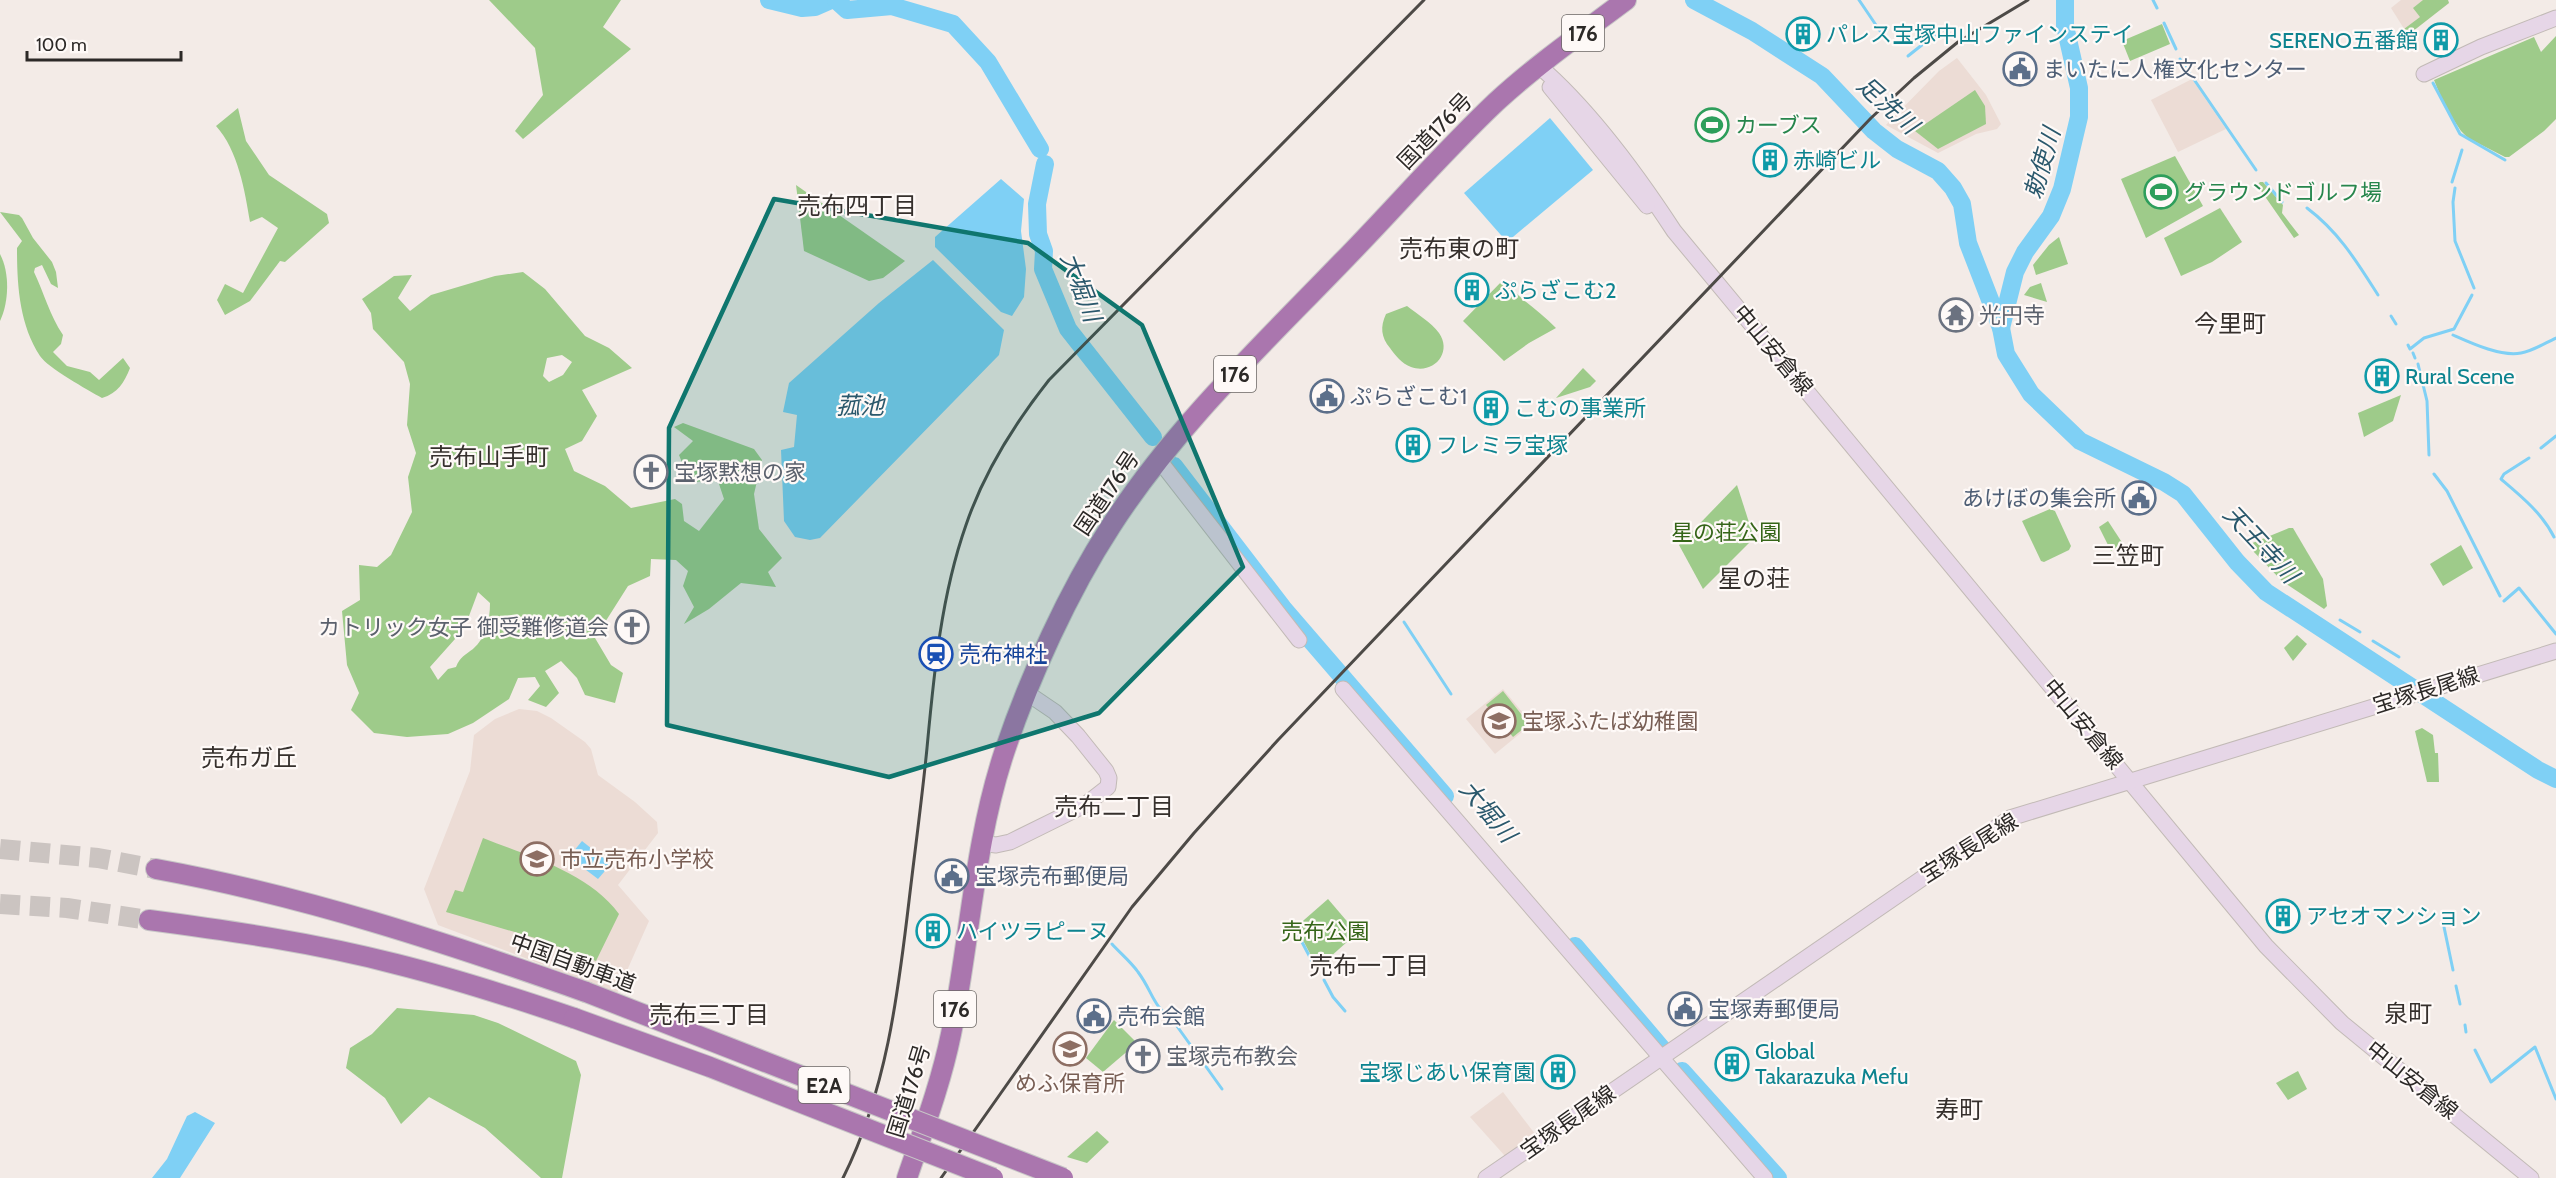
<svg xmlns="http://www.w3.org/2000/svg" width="2556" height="1178" font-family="Cabin,'Noto Sans JP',sans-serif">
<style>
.built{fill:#ecdcd5}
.green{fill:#9ecb8a;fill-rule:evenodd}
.water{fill:#7fd0f5}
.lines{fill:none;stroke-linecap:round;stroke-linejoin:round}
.stream{stroke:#7fd0f5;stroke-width:3}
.river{stroke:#7fd0f5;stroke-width:18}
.highway-tunnel{stroke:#cbc4c1;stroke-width:20;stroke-dasharray:20 10;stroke-linecap:butt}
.secondary-casing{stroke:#c2bab6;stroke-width:17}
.highway-casing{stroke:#c8c7c7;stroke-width:22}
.secondary{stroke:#e6d6e7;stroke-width:15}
.highway{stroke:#aa76ae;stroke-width:20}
.rail{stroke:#4d4a47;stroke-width:3}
.highway-bridge-casing{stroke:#c8c7c7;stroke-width:22;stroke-linecap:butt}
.highway-bridge{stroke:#aa76ae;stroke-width:20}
.marked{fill:#0f766e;fill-opacity:0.2;stroke:#0f766e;stroke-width:4.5;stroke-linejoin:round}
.labels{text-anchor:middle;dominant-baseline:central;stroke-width:4.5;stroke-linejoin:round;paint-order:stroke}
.shield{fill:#fef9f7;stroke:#6b6765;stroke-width:1.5}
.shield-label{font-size:21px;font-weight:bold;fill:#2c2927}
.culture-label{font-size:22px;fill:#0d838f;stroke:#fef9f7;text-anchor:start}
.service-label{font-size:22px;fill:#4e5e75;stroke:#fef9f7;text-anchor:start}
.leisure-label{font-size:22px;fill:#27864d;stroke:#fef9f7;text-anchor:start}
.street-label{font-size:22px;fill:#2c2927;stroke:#fef9f7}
.worship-label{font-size:22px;fill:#5b616d;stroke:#fef9f7;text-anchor:start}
.park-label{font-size:22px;fill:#356518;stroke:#fef9f7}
.transit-label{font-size:22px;fill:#164399;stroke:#fef9f7;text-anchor:start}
.education-label{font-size:22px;fill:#785e54;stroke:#fef9f7;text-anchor:start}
.water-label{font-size:24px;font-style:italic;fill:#2a586c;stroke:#fef9f7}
.neighbourhood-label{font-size:24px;fill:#36302d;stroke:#fef9f7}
</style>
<rect width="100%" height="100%" fill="#f3ebe7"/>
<!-- built -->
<g class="built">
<path d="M2401,0H2448L2449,3L2408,35L2391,8Z"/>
<path d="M1957,58L1986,95L2001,124L1997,129L1976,134L1938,153L1886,125L1939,71Z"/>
<path d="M2192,79L2226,129L2178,152L2151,100Z"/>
<path d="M1503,689L1532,724L1495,754L1466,719Z"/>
<path d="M519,709L537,711L551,718L585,742L591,749L598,775L635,802L657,822L658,833L618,885L649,921L617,993L438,925L424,889L470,771L474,735L495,719Z"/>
<path d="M1503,1092L1535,1134L1505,1156L1470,1117Z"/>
</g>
<!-- green -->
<g class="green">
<path d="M489,0H621L603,27L631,49L523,139L515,131L543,95L535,48Z"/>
<path d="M2423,0H2448L2449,3L2408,35L2404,29L2420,17L2413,8Z"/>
<path d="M2162,24L2170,44L2130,61L2122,41Z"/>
<path d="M2556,36V119L2544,131L2509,157H2505L2468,138L2461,131L2445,107L2434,80L2534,37L2541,52Z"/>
<path d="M1975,90L1985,106L1986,124L1938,149L1915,131Z"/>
<path d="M238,108L246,141L269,175L327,214L329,223L285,262L280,261L250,301L225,315L217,300L225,284L243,293L278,228L262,217L250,222C245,191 238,150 216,126Z"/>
<path d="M2175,156L2203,206L2146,238L2121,179Z"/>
<path d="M2260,182H2263L2283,205L2282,213L2299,235L2294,238L2257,185Z"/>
<path d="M796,185L905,261L883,278L869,281L804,251Z"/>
<path d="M2220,208L2242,242L2212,262L2181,276L2164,238Z"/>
<path d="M0,212L19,215L22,218L33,238L52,262L56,272L58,288L51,284L42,265L35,268L34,272C44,293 50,316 63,335L61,344L53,352L67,366L90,372L99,380L123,358L130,368C124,383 118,393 102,398C88,390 48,368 40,356C19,324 17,284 17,248L22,241Z"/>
<path d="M2059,237L2068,264L2036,275L2033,265L2049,245Z"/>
<path d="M0,254C10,273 9,302 0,321Z"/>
<path d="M523,272L545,289L585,336L609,348L632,368L582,390L597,416L582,441L565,449L574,471L605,486L631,508L675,499L682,504L684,521L699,531L724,499L718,481L690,482L679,455L693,441L674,427L683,423L754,449L762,460L754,494L759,529L782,558L768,572L776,587L741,583L709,609L684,624L694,607L683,586L688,571L676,560L651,559L650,576L628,586L595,638L611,665L623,673L615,703L585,695L577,678L561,661L545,671L559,693L546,707L528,700L540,686L535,677L518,678L509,699L473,723L448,734L407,737L374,733L351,710L359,693L347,665L342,611L360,600L359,565L377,567L391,555L412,512L408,477L416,453L407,425L410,384L404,362L373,329L371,313L362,299L394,276L412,275L398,298L410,311L431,295L495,276ZM562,355L572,362L563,375L549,382L543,376L547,358ZM478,592L490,603C490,620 486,638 473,649C465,655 460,657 456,667L448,669L438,680L430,667L455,639L469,616Z"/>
<path d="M1503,280C1519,299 1539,310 1556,328L1529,343L1504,361L1463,321Z"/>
<path d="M2041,283L2047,302L2024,295L2030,287Z"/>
<path d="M1407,306C1417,314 1431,322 1439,333C1453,353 1433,375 1411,367C1402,364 1395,355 1390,348C1381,337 1380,327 1386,314Z"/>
<path d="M1583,368L1596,381L1590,387L1556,398Z"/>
<path d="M2401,395L2393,421L2364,437L2358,413Z"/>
<path d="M1737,485L1754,538L1703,589L1679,545Z"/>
<path d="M2050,509L2055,511L2071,546L2069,550L2044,562L2041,561L2022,521Z"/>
<path d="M2108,521L2123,544L2111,551L2099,527Z"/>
<path d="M2289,528H2293L2323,579L2327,606L2324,609L2282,581L2251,549L2250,544Z"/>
<path d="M2461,545L2473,568L2443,586L2430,564Z"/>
<path d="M2297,635L2307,644L2293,661L2284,648Z"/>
<path d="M1503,691L1529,724L1513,737L1486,705Z"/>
<path d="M2422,728L2433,735L2435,753H2438L2439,782H2427L2415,731Z"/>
<path d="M483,838C530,857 588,872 619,914L596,961L535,938L446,912L455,890L463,892Z"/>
<path d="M1328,899L1357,933L1320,966L1315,963L1296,927Z"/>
<path d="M397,1008L474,1015L498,1023L576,1061L581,1075L562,1178H541L485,1128L429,1097L401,1124L385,1098L346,1068L350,1048L372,1034Z"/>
<path d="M1114,1020L1137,1043L1103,1072L1086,1058Z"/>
<path d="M2298,1071L2307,1089L2288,1100L2276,1083Z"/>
<path d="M1097,1131L1109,1142L1087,1163L1067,1157Z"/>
</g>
<!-- water -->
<g class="water">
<path d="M1550,118L1593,170L1507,242L1464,193Z"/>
<path d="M1001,179L1024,199L1021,231L1026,269L1024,297L1012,316L1001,312L935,247V237Z"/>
<path d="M933,260L1004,330L999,355L820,538L810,540L795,537L784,521L781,450L794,447L797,415L783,412L789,383L879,303Z"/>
<path d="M582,841L611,864L598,879L569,857Z"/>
<path d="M195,1112L215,1123L180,1178H152L167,1159L187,1116Z"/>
</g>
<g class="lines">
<!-- stream -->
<g class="stream">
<path d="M1859,0L1880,31"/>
<path d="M2153,0L2157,8"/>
<path d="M2164,23L2176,49"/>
<path d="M1908,56L1942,29L1949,33"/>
<path d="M2180,59L2256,170"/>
<path d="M2433,83L2460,134L2505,160"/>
<path d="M2452,182L2462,150"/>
<path d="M2266,183L2282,202"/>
<path d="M2455,188L2453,202L2455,241L2474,288"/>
<path d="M2307,208C2339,232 2357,262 2378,295"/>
<path d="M2391,316L2396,324"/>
<path d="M2453,335C2471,343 2501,357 2521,353C2533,351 2545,343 2556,338"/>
<path d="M2408,345L2410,349L2424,338L2454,329L2472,295"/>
<path d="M2413,353L2415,358"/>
<path d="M2418,364L2427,401L2429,455"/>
<path d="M2541,448L2556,436"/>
<path d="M2529,458L2504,474L2501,479C2521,496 2542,513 2554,537"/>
<path d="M2434,474L2447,491L2500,596"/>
<path d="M2504,601L2519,588L2556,634"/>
<path d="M2340,620L2360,632"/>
<path d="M1404,622L1451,694"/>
<path d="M2373,641L2399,657"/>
<path d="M1293,925L1313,963"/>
<path d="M2444,927L2453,970"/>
<path d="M1112,944C1120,953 1131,962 1138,972C1153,992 1151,1004 1174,1022L1222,1089"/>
<path d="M1324,980L1333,997L1345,1011"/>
<path d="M2456,986L2460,1004"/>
<path d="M2465,1025L2466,1032"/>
<path d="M2475,1050L2491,1082L2535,1047L2556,1099"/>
</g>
<!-- river -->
<g class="river">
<path d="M769,0L802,8L815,7L831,0"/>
<path d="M836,0L847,10L892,6L953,24L988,62L1040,149"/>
<path d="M1694,0L1752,31L1822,76L1874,131L1897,149L1938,171L1953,188L1962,204L1968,243L2001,328L2006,354L2031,394L2080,441L2164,482L2183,494L2237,562L2266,592L2538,770L2556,779"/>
<path d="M1045,164L1037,204L1038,234L1044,251L1043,269L1068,329L1153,437"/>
<path d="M2001,328L2015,272L2025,252L2051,216L2062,189L2079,117V88L2065,26V0"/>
<path d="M1174,466L1283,608L1445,796"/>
<path d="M1575,946L1664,1051"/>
<path d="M1682,1071L1778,1178"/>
</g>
<!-- highway-tunnel -->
<g class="highway-tunnel">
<path d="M0,849L98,858L156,869"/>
<path d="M0,904L67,908L149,920"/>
</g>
<defs>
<g id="secondary">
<path d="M1539,66C1589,109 1638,176 1674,231L2266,946L2342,1023L2531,1178"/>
<path d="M2424,74L2481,47L2556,18"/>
<path d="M1550,87L1647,206"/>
<path d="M1159,460L1299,640"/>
<path d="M1343,689L1765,1178"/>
<path d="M980,843L996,845L1010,842L1085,805L1108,787L1109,778L1106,771L1078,736L1055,712L1027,693"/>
<path d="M1486,1178L2010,818L2556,651"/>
</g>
<g id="highway">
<path d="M156,869C304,896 444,942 586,992"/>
<path d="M149,920C232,931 315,943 396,964C456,979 515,998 574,1018"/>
<path d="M907,1178C923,1131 941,1083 951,1034C970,940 974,844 1004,753C1029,678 1068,592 1111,526C1174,428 1261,346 1342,262C1394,209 1442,153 1496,102C1536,65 1582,33 1626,0"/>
</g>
</defs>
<!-- secondary casing -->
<use href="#secondary" class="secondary-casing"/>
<!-- highway casing -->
<use href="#highway" class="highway-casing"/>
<!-- secondary -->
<use href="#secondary" class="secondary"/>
<!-- highway -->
<use href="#highway" class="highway"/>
<!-- rail -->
<g class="rail">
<path d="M843,1178C886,1092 898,995 909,901C915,850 922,799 927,748C934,673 941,596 966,525C984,472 1015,423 1049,380L1424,0"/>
<path d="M941,1178L1132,907L1194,833L1278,740L1871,118L1914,78L1958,42L2028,0"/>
</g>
<defs>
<g id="highway-bridge">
<path d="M586,992L1063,1178"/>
<path d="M574,1018L710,1067L993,1178"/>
</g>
</defs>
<!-- highway-bridge casing -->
<use href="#highway-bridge" class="highway-bridge-casing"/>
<!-- highway-bridge -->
<use href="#highway-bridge" class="highway-bridge"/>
</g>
<!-- marked area -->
<path class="marked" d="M774,199L1028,243L1142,325L1243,567L1099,713L889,777L667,725L669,428Z"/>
<!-- icons -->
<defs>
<symbol id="building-ring" viewBox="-11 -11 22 22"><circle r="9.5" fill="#fef9f7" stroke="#0f9aa8" stroke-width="1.5"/><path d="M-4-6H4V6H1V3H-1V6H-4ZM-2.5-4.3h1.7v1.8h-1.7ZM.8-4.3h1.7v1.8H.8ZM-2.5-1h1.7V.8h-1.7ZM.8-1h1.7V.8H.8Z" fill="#0f9aa8"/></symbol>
<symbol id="civic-ring" viewBox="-11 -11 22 22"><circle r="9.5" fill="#fef9f7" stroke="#5c6f8a" stroke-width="1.5"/><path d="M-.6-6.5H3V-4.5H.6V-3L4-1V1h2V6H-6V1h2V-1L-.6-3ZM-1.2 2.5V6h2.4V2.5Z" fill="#5c6f8a"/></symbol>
<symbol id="stadium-ring" viewBox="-11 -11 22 22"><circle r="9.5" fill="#fef9f7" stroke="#2e9e5b" stroke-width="1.5"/><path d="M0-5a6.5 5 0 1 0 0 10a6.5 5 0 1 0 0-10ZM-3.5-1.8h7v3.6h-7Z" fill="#2e9e5b"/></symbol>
<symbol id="temple-ring" viewBox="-11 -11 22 22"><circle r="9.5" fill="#fef9f7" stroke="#6b7280" stroke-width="1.5"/><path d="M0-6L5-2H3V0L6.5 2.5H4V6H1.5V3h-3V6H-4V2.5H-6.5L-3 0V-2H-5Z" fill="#6b7280"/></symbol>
<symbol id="church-ring" viewBox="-11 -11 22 22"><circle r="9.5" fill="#fef9f7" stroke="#6b7280" stroke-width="1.5"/><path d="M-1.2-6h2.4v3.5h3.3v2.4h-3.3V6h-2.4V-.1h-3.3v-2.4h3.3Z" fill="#6b7280"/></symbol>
<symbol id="station-ring" viewBox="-11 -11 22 22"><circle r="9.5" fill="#fef9f7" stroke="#1a4fb4" stroke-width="1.5"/><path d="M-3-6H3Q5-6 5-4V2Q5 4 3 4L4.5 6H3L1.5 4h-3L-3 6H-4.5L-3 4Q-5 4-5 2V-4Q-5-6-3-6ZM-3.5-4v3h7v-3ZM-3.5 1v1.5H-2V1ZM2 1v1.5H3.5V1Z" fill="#1a4fb4"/></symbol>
<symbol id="school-ring" viewBox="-11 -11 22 22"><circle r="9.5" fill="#fef9f7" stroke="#8d6e63" stroke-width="1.5"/><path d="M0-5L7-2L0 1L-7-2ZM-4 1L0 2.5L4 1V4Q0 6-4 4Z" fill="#8d6e63"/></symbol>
</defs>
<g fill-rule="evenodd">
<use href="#building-ring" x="1784" y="15" width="38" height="38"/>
<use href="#building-ring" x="2422" y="21" width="38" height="38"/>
<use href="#civic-ring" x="2001" y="50" width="38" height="38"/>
<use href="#stadium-ring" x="1693" y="106" width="38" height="38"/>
<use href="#building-ring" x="1751" y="141" width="38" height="38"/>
<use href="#stadium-ring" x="2142" y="173" width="38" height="38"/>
<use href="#building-ring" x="1453" y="271" width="38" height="38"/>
<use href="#temple-ring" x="1937" y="296" width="38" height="38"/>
<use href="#building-ring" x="2363" y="357" width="38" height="38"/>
<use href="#civic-ring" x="1308" y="377" width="38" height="38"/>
<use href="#building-ring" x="1472" y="389" width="38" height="38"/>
<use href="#building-ring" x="1394" y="426" width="38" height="38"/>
<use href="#church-ring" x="632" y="453" width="38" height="38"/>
<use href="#civic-ring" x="2120" y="479" width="38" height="38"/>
<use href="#church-ring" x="613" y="608" width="38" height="38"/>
<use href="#station-ring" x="917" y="635" width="38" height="38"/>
<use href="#school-ring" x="1480" y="702" width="38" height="38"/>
<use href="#school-ring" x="518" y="840" width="38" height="38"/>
<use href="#civic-ring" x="933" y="857" width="38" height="38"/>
<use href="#building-ring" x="2264" y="897" width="38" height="38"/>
<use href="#building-ring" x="914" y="912" width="38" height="38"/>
<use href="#civic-ring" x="1666" y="990" width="38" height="38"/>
<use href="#civic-ring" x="1075" y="997" width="38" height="38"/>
<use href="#school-ring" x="1051" y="1030" width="38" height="38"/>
<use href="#church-ring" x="1124" y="1037" width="38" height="38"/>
<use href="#building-ring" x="1713" y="1045" width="38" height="38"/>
<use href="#building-ring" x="1539" y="1053" width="38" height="38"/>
</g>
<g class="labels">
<!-- shield labels -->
<g class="shield">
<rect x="1562" y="15" width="42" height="36" rx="4.5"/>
<rect x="1214" y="356" width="42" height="36" rx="4.5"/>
<rect x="934" y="991" width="42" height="36" rx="4.5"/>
<rect x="798.5" y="1067" width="51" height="36" rx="4.5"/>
</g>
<g class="shield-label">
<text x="1583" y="33">176</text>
<text x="1235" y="374">176</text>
<text x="955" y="1009">176</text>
<text x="824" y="1085">E2A</text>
</g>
<!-- culture labels -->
<g class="culture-label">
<text x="1826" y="34">パレス宝塚中山ファインステイ</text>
<text x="2418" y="40" text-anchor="end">SERENO五番館</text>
<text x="1793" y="160">赤崎ビル</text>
<text x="1495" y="290">ぷらざこむ2</text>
<text x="2405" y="376">Rural Scene</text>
<text x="1514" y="408">こむの事業所</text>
<text x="1436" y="445">フレミラ宝塚</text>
<text x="2306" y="916">アセオマンション</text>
<text x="956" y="931">ハイツラピーヌ</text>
<text x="1755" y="1051">Global<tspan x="1755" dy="25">Takarazuka Mefu</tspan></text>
<text x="1535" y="1072" text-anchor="end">宝塚じあい保育園</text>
</g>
<!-- service labels -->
<g class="service-label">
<text x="2043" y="69">まいたに人権文化センター</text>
<text x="1350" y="396">ぷらざこむ1</text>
<text x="2116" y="498" text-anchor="end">あけぼの集会所</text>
<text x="975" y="876">宝塚売布郵便局</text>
<text x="1708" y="1009">宝塚寿郵便局</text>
<text x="1117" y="1016">売布会館</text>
</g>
<!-- leisure labels -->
<g class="leisure-label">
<text x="1735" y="125">カーブス</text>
<text x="2184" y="192">グラウンドゴルフ場</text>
</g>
<!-- street labels -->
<g class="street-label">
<text transform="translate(1435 131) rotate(-46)">国道176号</text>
<text transform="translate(1773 350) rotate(50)">中山安倉線</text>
<text transform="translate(1107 493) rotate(-56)">国道176号</text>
<text transform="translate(2426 690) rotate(-17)">宝塚長尾線</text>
<text transform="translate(2083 724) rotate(50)">中山安倉線</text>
<text transform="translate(1969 848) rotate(-32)">宝塚長尾線</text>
<text transform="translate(573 963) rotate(20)">中国自動車道</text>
<text transform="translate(2412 1080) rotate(39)">中山安倉線</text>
<text transform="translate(909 1091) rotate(-73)">国道176号</text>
<text transform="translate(1568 1122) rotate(-35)">宝塚長尾線</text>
</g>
<!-- worship labels -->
<g class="worship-label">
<text x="1979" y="315">光円寺</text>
<text x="674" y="472">宝塚黙想の家</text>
<text x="609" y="627" text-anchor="end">カトリック女子 御受難修道会</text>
<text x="1166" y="1056">宝塚売布教会</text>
</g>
<!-- park labels -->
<g class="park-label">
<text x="1726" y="532">星の荘公園</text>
<text x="1325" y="931">売布公園</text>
</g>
<!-- transit labels -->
<g class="transit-label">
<text x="959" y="654">売布神社</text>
</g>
<!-- education labels -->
<g class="education-label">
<text x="1522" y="721">宝塚ふたば幼稚園</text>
<text x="560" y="859">市立売布小学校</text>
<text x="1070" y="1083" text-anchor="middle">めふ保育所</text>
</g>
<!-- water labels -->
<g class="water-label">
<text transform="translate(1888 105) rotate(42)">足洗川</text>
<text transform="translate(2042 163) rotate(-74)">勅使川</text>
<text transform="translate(1081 287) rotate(69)">大堀川</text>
<text x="860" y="405">菰池</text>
<text transform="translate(2261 544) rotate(47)">天王寺川</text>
<text transform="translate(1488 811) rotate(50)">大堀川</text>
</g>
<!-- neighbourhood labels -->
<g class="neighbourhood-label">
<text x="857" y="205">売布四丁目</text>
<text x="1459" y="248">売布東の町</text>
<text x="2230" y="323">今里町</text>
<text x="489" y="456">売布山手町</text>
<text x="2128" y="555">三笠町</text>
<text x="1754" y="578">星の荘</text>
<text x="249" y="757">売布ガ丘</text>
<text x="1114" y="806">売布二丁目</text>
<text x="1369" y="965">売布一丁目</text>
<text x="2408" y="1013">泉町</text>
<text x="709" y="1014">売布三丁目</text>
<text x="1959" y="1109">寿町</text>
</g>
</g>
<!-- scale -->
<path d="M27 51v9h154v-9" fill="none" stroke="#2c2927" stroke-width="3"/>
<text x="36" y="51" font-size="18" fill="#2c2927" stroke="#fef9f7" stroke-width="4.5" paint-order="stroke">100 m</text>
</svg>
